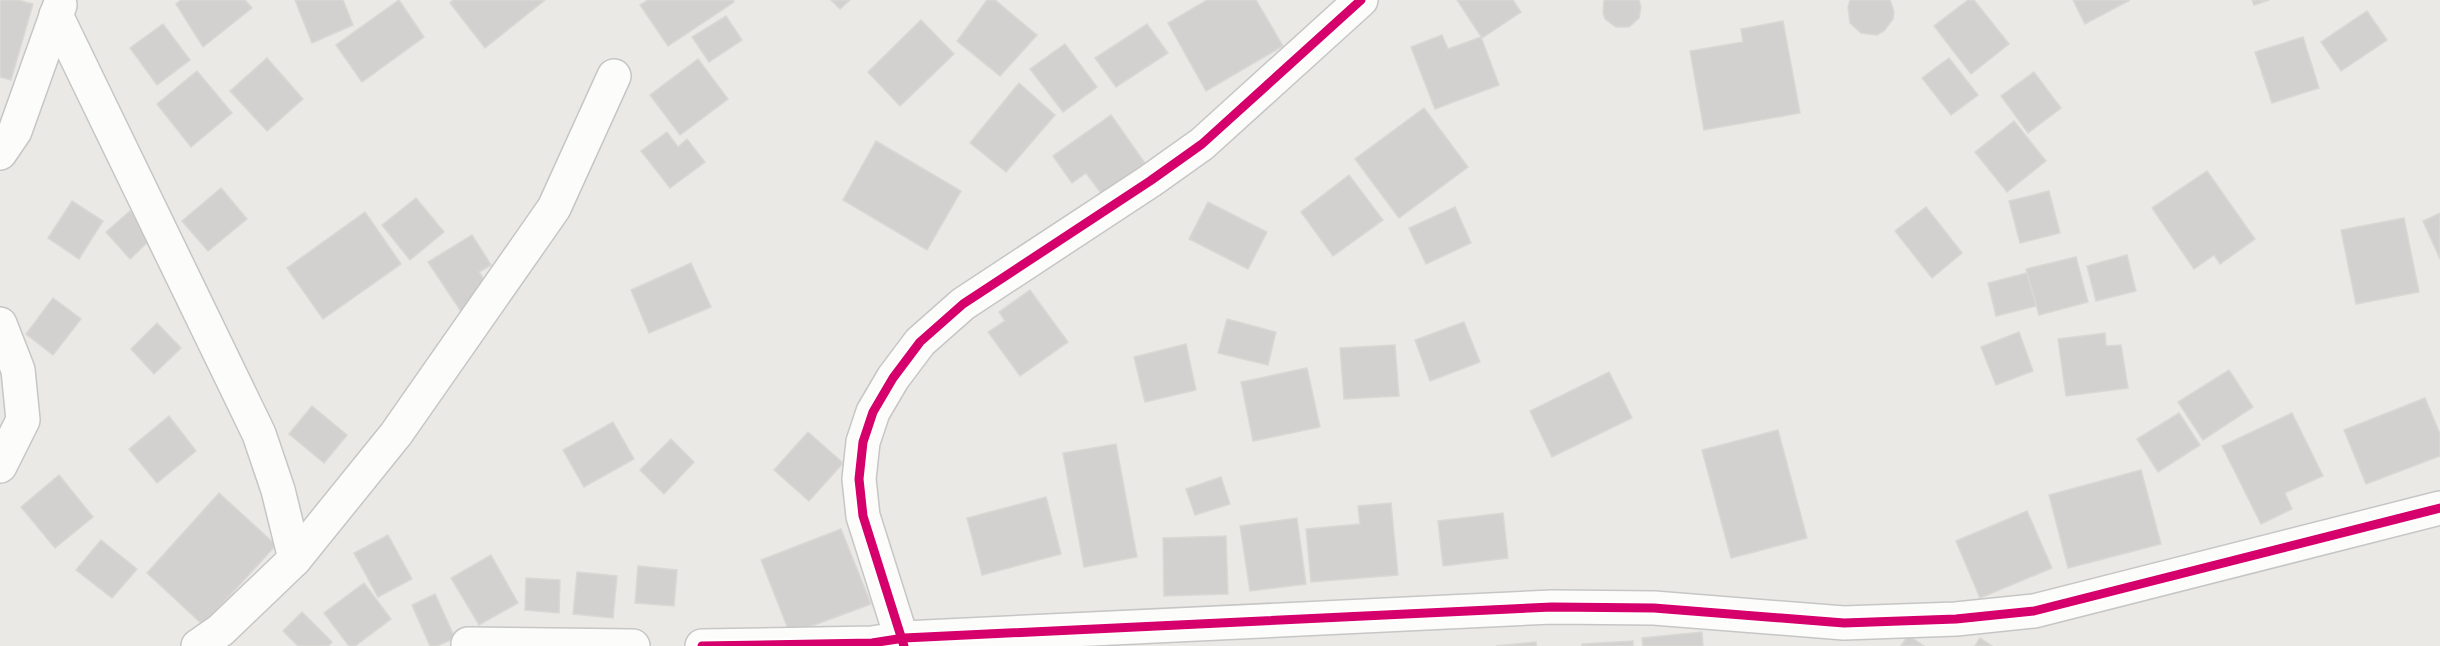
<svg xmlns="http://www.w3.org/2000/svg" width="2440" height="646" font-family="'Source Sans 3',sans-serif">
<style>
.building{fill:#d2d1cf;stroke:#dad8d4;stroke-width:1.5}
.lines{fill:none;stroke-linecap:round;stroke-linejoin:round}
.minor-casing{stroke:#c6c6c6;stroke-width:36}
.minor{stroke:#fcfcfb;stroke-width:33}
.cycleway-casing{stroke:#fff;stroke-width:13}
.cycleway{stroke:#d6006c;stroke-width:9}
</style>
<rect width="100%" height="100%" fill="#ebe9e5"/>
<!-- building -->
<g class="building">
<path d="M0,0H18L33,4L11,80L0,77Z"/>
<path d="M181,0H245L252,8L203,47L176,4Z"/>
<path d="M295,0H343L353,25L312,43Z"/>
<path d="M399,0L424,37L362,82L336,45Z"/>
<path d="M453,0H545L485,48L450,3Z"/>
<path d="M648,0H733L734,2L668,46L640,5Z"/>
<path d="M831,0H850L840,9Z"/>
<path d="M987,0H995L1037,35L1000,76L957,41Z"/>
<path d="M1207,0H1256L1283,46L1206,91L1168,23Z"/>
<path d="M1457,0H1513L1521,12L1482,38Z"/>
<path d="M1639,0L1641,7L1639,18L1629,27H1616L1605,19L1603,13L1604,0Z"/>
<path d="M1850,0H1890L1894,12L1893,19L1884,31L1877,35L1861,33L1850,23L1848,7Z"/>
<path d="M1968,0H1974L2009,44L1971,74L1934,26Z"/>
<path d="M2073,0H2130L2085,24Z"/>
<path d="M2252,0H2269L2254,5Z"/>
<path d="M2367,11L2387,40L2341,71L2321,42Z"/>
<path d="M726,16L742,40L709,62L692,37Z"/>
<path d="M921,20L954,54L900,106L868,72Z"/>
<path d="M1783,21L1800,113L1704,130L1690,51L1743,42L1741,29Z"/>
<path d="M163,24L190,60L157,85L130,48Z"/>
<path d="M1147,24L1168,53L1116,87L1095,58Z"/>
<path d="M1442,35L1448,49L1481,37L1499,85L1435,109L1411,47Z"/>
<path d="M2303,37L2319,88L2272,103L2255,52Z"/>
<path d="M1065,44L1097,87L1063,112L1030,69Z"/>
<path d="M267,58L303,99L267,131L230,91Z"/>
<path d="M1949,58L1978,95L1951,115L1922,78Z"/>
<path d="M698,59L728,99L680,135L650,95Z"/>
<path d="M197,71L232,113L191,147L157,104Z"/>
<path d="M2034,72L2061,108L2028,133L2001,96Z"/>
<path d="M1019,83L1055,115L1006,172L970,143Z"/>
<path d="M1424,108L1468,167L1399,218L1355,159Z"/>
<path d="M1111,115L1147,166L1104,197L1086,173L1072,183L1053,156Z"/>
<path d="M2014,121L2046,161L2007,192L1975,152Z"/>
<path d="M667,132L678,147L687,139L705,162L670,188L641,151Z"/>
<path d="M876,141L961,191L927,250L843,200Z"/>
<path d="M2207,171L2255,239L2220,264L2214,255L2194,269L2152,208Z"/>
<path d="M1349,175L1383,220L1333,256L1301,212Z"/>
<path d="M221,188L247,219L208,251L182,221Z"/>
<path d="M2049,191L2060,233L2020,243L2009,201Z"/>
<path d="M416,198L444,232L410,260L382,225Z"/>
<path d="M72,201L103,221L79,259L48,238Z"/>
<path d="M1208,202L1267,232L1248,269L1189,239Z"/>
<path d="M1455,207L1471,243L1426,264L1409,228Z"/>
<path d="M1926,207L1962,253L1932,278L1895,231Z"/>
<path d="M130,211L153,237L130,259L106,232Z"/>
<path d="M365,212L401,264L323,319L287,268Z"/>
<path d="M2440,213V259L2423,221Z"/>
<path d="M2404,218L2419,292L2356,304L2341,230Z"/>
<path d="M472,235L491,265L479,272L493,293L462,313L428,262Z"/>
<path d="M2127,255L2136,291L2096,301L2087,266Z"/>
<path d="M2076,257L2088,302L2039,315L2026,269Z"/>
<path d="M691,263L711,307L649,333L631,290Z"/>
<path d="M2027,273L2036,306L1996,316L1988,283Z"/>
<path d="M1030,290L1068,342L1020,376L988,332L1005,321L999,312Z"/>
<path d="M53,298L81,319L53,355L26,334Z"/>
<path d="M1227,319L1276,332L1268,365L1218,353Z"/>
<path d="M1464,322L1480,362L1430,381L1415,340Z"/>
<path d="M157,323L181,348L154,374L131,349Z"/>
<path d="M2019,332L2033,371L1996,385L1981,347Z"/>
<path d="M2105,333L2106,346L2121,345L2128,388L2066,396L2058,339Z"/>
<path d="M1186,344L1196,390L1145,402L1134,357Z"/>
<path d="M1395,345L1399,396L1344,399L1340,348Z"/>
<path d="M1307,368L1320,427L1253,441L1241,382Z"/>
<path d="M2229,370L2253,407L2203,440L2178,402Z"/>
<path d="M1609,372L1632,418L1552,457L1530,411Z"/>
<path d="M2425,398L2440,434V456L2366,484L2344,430Z"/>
<path d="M312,406L347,435L324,463L289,434Z"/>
<path d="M2179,413L2200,445L2158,472L2137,439Z"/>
<path d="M2292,413L2323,476L2285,493L2292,509L2261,524L2222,446Z"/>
<path d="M169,416L196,451L157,483L129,449Z"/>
<path d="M613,422L634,459L584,487L563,450Z"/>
<path d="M1778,430L1807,538L1731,558L1702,450Z"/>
<path d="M808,432L843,463L809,501L774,470Z"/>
<path d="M671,439L694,462L664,494L640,470Z"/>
<path d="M1116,444L1137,557L1084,567L1063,453Z"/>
<path d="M2141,470L2161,544L2068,568L2049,495Z"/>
<path d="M59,475L93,517L55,548L21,507Z"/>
<path d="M1221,477L1230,504L1195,515L1186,489Z"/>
<path d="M219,493L276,545L203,625L147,573Z"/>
<path d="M1046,497L1061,554L982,575L967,518Z"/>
<path d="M1391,503L1398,575L1311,582L1306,529L1360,524L1358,506Z"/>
<path d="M2027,511L2052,568L1980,598L1956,541Z"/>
<path d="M1503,513L1508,558L1443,566L1438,521Z"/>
<path d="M1297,518L1306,584L1250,591L1240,526Z"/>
<path d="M841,529L871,604L790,634L761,560Z"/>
<path d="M388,535L412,579L378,597L354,553Z"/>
<path d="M1226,536L1228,594L1164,596L1163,538Z"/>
<path d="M101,540L137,569L112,598L76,570Z"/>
<path d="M491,555L518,603L479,625L451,578Z"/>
<path d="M638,566L677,570L674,606L635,603Z"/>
<path d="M577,572L617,576L613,618L573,614Z"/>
<path d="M526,578L560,580L559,613L525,610Z"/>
<path d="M364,583L391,619L355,646H349L324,613Z"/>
<path d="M435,594L455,638L437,646H430L412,605Z"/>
<path d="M302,612L332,642L328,646H298L283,631Z"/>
<path d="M1702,632L1703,646H1643L1642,638Z"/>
<path d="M1908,635L1924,646H1901Z"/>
<path d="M1980,638L1992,646H1975Z"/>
<path d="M1633,641V646H1582V644Z"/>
<path d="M1536,642V646H1496Z"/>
</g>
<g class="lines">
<defs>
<g id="minor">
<path d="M56,15L259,434L278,490L295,559"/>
<path d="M0,153L15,131L60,5"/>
<path d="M0,324L18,370L23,420L0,466"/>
<path d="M468,644L633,646"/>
<path d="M198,646L221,630L295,559L396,434L554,208L614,76"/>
<path d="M702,646L872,643L904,638L1552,607L1654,608L1844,623L1956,619L2034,611L2440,508"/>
<path d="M904,646L863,516L859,479L863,442L873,412L893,378L920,342L963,304L1150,181L1202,144L1361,0"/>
</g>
</defs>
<!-- minor casing -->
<use href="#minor" class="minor-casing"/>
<!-- minor -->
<use href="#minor" class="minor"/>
<defs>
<g id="cycleway">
<path d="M702,646L872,643L904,638L1552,607L1654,608L1844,623L1956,619L2034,611L2440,508"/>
<path d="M904,646L863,516L859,479L863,442L873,412L893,378L920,342L963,304L1150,181L1202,144L1361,0"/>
</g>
</defs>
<!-- cycleway casing -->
<use href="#cycleway" class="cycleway-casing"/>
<!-- cycleway -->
<use href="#cycleway" class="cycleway"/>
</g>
</svg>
